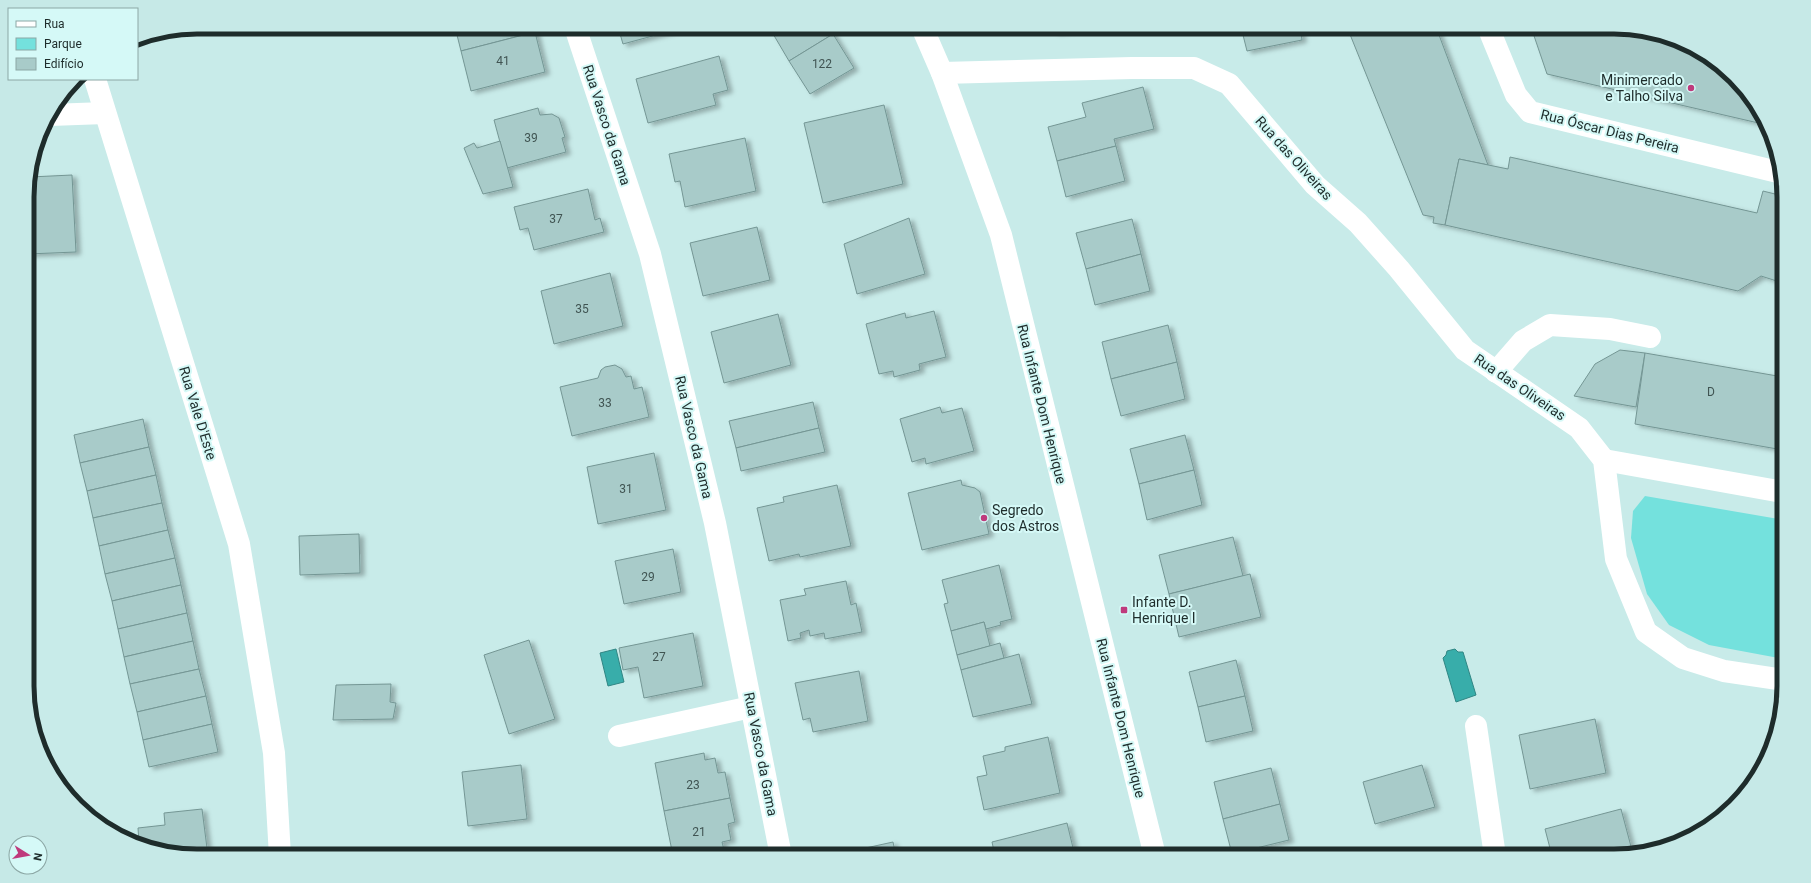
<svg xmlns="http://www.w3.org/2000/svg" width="1811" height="883" font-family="Roboto,sans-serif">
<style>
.green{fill:#74e1dd}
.water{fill:#38adaa;stroke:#308684}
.building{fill:#a8cbc9;stroke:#749694;filter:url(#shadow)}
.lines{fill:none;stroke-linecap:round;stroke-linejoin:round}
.minor{stroke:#fff;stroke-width:22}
.major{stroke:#fff;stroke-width:22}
.poi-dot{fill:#bf3a7c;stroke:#d5f9f7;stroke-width:1.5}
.labels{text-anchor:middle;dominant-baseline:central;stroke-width:4;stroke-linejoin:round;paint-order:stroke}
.number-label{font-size:12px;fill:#405452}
.poi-label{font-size:14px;fill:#1e2c2b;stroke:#d5f9f7;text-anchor:start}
.street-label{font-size:14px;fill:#1e2c2b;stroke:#d5f9f7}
.rim{fill:none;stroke:#1e2c2b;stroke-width:5}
</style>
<defs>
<filter id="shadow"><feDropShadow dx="4.5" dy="2.5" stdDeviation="2" flood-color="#0004"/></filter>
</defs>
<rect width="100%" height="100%" fill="#c8ebe9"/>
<!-- green -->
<path class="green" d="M1645,496L1784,520V659L1709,645L1669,625L1647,594L1631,538L1633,511Z"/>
<!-- water -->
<g class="water">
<path d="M616,649L624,682L608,686L600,653Z"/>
<path d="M1455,649L1458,652H1463L1476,695L1456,702L1443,658L1446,655L1447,651Z"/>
</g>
<!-- building -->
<g class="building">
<path d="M455,27H534L535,32L461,51Z"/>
<path d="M618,27H681L682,28L623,44Z"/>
<path d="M769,27H829L833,34L789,61Z"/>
<path d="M1054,27H1083L1055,32Z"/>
<path d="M1241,27H1300L1302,40L1247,51Z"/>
<path d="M1347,27H1436L1488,165L1459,159L1445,225L1433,223L1434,217L1423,215Z"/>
<path d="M1531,27H1614L1689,44L1749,94L1767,125L1547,74Z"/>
<path d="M535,32L545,72L471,91L461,51Z"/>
<path d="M833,34L854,68L810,94L789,61Z"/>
<path d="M719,56L728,90L713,94L716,105L648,123L636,79Z"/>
<path d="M1143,87L1154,129L1114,139L1116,146L1057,161L1048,127L1086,117L1082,103Z"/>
<path d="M884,105L903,184L823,203L804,123Z"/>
<path d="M538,108L540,115L552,114L559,118L565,137L562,138L566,152L507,168L494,120Z"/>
<path d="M745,138L756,191L685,207L680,181L675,182L669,154Z"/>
<path d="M500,141L513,187L483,194L464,148L474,143L477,148Z"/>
<path d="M1116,146L1125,181L1066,197L1057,161Z"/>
<path d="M1510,157L1757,213L1763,191L1783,196V283L1761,276L1738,291L1445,225L1459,159L1508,169Z"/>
<path d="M72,175L76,252L28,254L27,186L30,177Z"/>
<path d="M588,189L595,220L600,218L604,232L534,250L528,228L520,230L514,207Z"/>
<path d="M909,218L925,274L857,294L844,244Z"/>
<path d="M1132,219L1141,254L1086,269L1076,233Z"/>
<path d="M757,227L770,280L703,296L690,243Z"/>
<path d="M1141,254L1150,291L1095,305L1086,269Z"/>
<path d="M610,273L623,326L554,344L541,291Z"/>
<path d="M934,311L946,357L919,364L920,370L894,377L893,371L879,374L866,324L905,313L906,318Z"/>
<path d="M778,314L791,365L724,383L711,332Z"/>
<path d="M1168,325L1177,362L1111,379L1102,342Z"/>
<path d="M1620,350L1645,353L1636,407L1574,396L1595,364Z"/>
<path d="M1645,353L1783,377V450L1635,424Z"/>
<path d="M1177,362L1185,399L1121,416L1111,379Z"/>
<path d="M615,365L622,369L626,377L631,376L634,389L642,387L649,417L572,436L560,387L598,378L601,370L605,367Z"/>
<path d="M813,402L819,428L736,448L729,421Z"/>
<path d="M940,407L942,413L962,408L974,451L926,464L925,458L912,462L900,419Z"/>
<path d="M143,419L149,447L80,463L74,435Z"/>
<path d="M819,428L825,452L741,471L736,448Z"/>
<path d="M1185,435L1194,470L1139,484L1130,449Z"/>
<path d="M149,447L156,475L87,491L80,463Z"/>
<path d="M654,453L666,510L598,524L587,467Z"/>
<path d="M1194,470L1202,505L1147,520L1139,484Z"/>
<path d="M156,475L162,503L93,518L87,491Z"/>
<path d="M961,480L962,485L975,488L980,492L989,534L922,550L908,493Z"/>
<path d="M837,485L851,546L800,557L799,554L769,561L757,508L784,502L783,497Z"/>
<path d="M162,503L168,530L99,546L93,518Z"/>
<path d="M168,530L175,558L105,574L99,546Z"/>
<path d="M359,534L360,573L300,575L299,536Z"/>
<path d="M1233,537L1243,576L1169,594L1159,555Z"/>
<path d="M673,549L681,592L624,604L615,561Z"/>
<path d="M175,558L181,585L112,601L105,574Z"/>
<path d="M999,565L1012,619L1000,622L1001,625L986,629L984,622L951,631L944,604L948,603L942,580Z"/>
<path d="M1250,574L1261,617L1179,637L1169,594Z"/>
<path d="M846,581L851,605L856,603L862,632L825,639L824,633L810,636L809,630L800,633L801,638L788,641L780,600L806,595L804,589Z"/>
<path d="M181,585L187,613L118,629L112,601Z"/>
<path d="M187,613L193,641L124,657L118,629Z"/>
<path d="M984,622L990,646L957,655L951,631Z"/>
<path d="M693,633L703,686L644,698L638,667L623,670L619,648Z"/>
<path d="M529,640L555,719L509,734L484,655Z"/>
<path d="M193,641L199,669L130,684L124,657Z"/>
<path d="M1000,643L1004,658L961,670L957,655Z"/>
<path d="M1019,654L1032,704L973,717L961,670Z"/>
<path d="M1236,660L1245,696L1198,707L1189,672Z"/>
<path d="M199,669L206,696L137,712L130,684Z"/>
<path d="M859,671L868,721L813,732L810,718L803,720L795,683Z"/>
<path d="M391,684L390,702L396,703L393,719L333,720L336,685Z"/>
<path d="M206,696L212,724L143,740L137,712Z"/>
<path d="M1245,696L1253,731L1206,742L1198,707Z"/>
<path d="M1595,719L1606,773L1530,789L1519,735Z"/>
<path d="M212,724L218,752L149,767L143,740Z"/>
<path d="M1048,737L1060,793L984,810L977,777L987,775L983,756L1005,751V747Z"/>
<path d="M704,753L705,760L715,758L718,773L725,772L730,798L664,811L655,763Z"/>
<path d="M521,765L527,819L468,826L462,772Z"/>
<path d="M1422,765L1435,807L1375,824L1363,782Z"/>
<path d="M1271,768L1280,804L1223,819L1214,782Z"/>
<path d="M730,798L735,822L728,824L731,840L722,842L724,850L695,856H673L664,811Z"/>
<path d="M1280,804L1289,840L1232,854L1223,819Z"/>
<path d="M202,809L208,856H197L139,843L138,828L165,825L164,813Z"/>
<path d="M1621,809L1633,854L1552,856L1545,829Z"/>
<path d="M1067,823L1075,856H995L992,842Z"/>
<path d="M893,842L896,856H829Z"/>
<path d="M1434,852L1435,856H1419Z"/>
</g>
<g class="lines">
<!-- minor -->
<g class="minor">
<path d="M575,27L650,254L715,523L781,856"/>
<path d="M1488,27L1516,95L1530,112L1782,173"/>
<path d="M942,73L1132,68H1194L1229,84L1315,185L1358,223L1399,269L1465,350L1579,428L1604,460L1616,559L1646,632L1683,658L1724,671L1784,680"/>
<path d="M95,79L239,544L274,753L280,856"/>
<path d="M50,115L105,113"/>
<path d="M1496,372L1523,341L1550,325L1610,329L1650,337"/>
<path d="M1604,460L1783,492"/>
<path d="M1476,726L1495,856"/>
<path d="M619,736L751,707"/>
</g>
<!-- major -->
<path class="major" d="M922,27L942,73L1001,235L1155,856"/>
</g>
<!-- markers -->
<g class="poi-dot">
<circle cx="1691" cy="88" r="4"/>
<circle cx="984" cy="518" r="4"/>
<rect x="1120" y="606" width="8" height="8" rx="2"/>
</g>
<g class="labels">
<!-- number labels -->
<g class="number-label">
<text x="503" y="61">41</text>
<text x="822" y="64">122</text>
<text x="531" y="138">39</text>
<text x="556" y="219">37</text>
<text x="582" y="309">35</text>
<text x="1711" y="392">D</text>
<text x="605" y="403">33</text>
<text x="626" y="489">31</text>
<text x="648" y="577">29</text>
<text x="659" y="657">27</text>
<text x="693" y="785">23</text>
<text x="699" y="832">21</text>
</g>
<!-- poi labels -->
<g class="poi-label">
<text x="1683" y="80" text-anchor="end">Minimercado<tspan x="1683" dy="16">e Talho Silva</tspan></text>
<text x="992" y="510">Segredo<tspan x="992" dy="16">dos Astros</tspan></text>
<text x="1132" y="602">Infante D.<tspan x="1132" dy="16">Henrique I</tspan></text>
</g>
<!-- street labels -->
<g class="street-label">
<text transform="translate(607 125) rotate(72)">Rua Vasco da Gama</text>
<text transform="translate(1610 131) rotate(14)">Rua Óscar Dias Pereira</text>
<text transform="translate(1294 158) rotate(48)">Rua das Oliveiras</text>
<text transform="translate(1520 387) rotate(34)">Rua das Oliveiras</text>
<text transform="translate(1042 404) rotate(76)">Rua Infante Dom Henrique</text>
<text transform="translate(198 413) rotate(73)">Rua Vale D'Este</text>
<text transform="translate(694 437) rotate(77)">Rua Vasco da Gama</text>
<text transform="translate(1121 718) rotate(76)">Rua Infante Dom Henrique</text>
<text transform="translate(761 754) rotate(79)">Rua Vasco da Gama</text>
</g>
</g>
<!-- crop -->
<path d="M0 0H1811V883H0ZM197 34H1614A163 163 0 0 1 1777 197V686A163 163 0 0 1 1614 849H197A163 163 0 0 1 34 686V197A163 163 0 0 1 197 34Z" fill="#c6e9e7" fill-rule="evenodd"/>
<path class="rim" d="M197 34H1614A163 163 0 0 1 1777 197V686A163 163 0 0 1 1614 849H197A163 163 0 0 1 34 686V197A163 163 0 0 1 197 34Z"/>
<!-- legend -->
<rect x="8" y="8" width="130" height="72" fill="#d5f9f7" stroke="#8ca7a5"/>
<rect x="16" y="21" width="20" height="6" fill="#ffffff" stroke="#8ca7a5"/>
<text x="44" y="28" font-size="12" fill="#1e2c2b">Rua</text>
<rect x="16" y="38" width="20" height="12" fill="#74e1dd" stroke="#8ca7a5"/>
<text x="44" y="48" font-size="12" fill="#1e2c2b">Parque</text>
<rect x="16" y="58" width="20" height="12" fill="#a8cbc9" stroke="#8ca7a5"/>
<text x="44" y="68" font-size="12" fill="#1e2c2b">Edifício</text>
<!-- north arrow -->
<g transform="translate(28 855) rotate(101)"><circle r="19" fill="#d5f9f7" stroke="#8ca7a5"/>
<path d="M0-3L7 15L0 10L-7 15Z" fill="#bf3a7c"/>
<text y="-6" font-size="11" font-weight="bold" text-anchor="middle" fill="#1e2c2b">N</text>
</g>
</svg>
